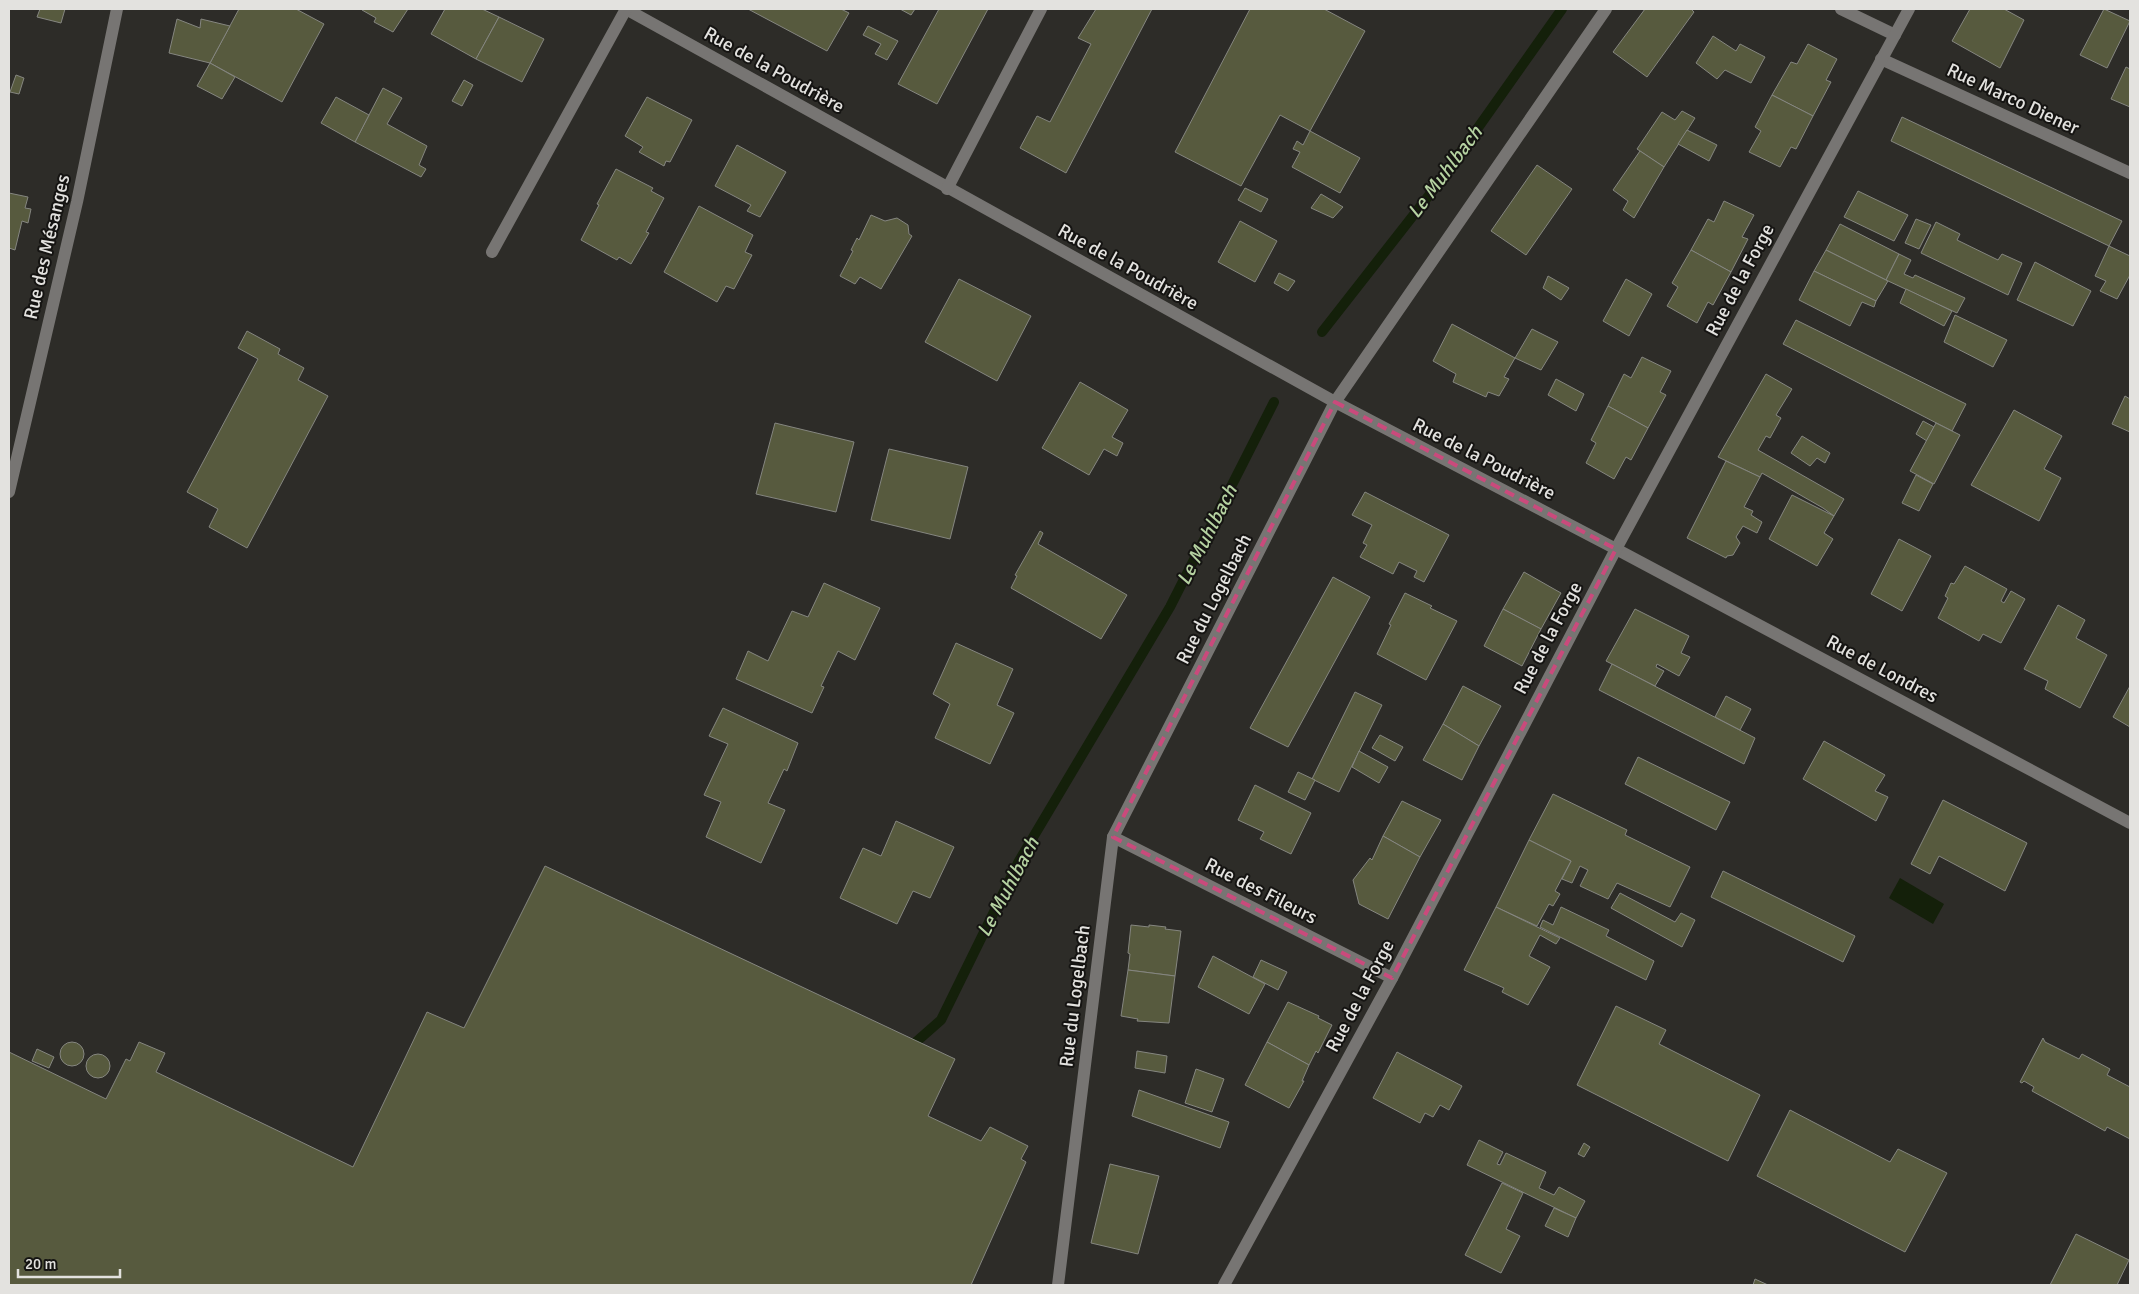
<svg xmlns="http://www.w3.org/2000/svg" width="2139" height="1294" font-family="Signika,sans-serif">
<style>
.water{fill:#14200a}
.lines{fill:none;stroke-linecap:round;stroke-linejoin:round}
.stream{stroke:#14200a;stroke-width:10}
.building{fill:#575a3e;stroke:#858680}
.minor{stroke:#777573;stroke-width:12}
.marked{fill:none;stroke:#ca4a7c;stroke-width:4;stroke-dasharray:10 6;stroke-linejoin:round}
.labels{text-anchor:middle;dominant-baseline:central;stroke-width:4;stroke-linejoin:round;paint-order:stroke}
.street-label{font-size:19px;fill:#e3e2df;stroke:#151412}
.water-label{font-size:20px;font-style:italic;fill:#b5d2a1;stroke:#151412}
</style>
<rect width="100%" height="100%" fill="#2d2c28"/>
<!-- water -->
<path class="water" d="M1900,878L1944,904L1933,924L1889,898Z"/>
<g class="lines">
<!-- stream -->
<g class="stream">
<path d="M1322,332L1441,180L1562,9"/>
<path d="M908,1049L941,1020L1019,861L1170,607L1274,402"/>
</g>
</g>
<!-- building -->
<g class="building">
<path d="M40,9H65L61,23L37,17Z"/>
<path d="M239,9H296L324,24L282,102L210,63Z"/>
<path d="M363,9H408L393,32L374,22L376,18L362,10Z"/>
<path d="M445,9H482L499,17L476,59L431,34Z"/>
<path d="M748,9H841L849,13L827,51Z"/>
<path d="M900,9H915L911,15Z"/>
<path d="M939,9H988L937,104L898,84Z"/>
<path d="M1096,9H1152L1066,173L1020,148L1037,116L1050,122L1091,44L1078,38Z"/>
<path d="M1250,9H1324L1365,31L1310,131L1280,115L1241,186L1175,152Z"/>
<path d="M1645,9H1691L1694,12L1647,77L1613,52Z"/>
<path d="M1970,9H2004L2024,20L2000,68L1952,41Z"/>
<path d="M2104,9L2130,21L2107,68L2080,55Z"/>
<path d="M499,17L544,39L522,82L476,59Z"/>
<path d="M177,19L200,28L201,19L230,26L210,63L169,53Z"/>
<path d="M868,26L898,41L887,60L875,54L881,44L863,35Z"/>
<path d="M1713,36L1736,51L1740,44L1765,57L1751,83L1725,70L1717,79L1696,63Z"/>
<path d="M1808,44L1837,59L1826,80L1831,82L1813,116L1772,95L1791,62L1797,64Z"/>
<path d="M210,63L235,77L222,99L197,86Z"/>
<path d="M2126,67L2130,69V107L2111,99Z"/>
<path d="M16,75L24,78L19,94L10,92Z"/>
<path d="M464,80L473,85L462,106L452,101Z"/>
<path d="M383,88L402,98L387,124L427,146L419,165L426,169L421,177L355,142Z"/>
<path d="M1772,95L1813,116L1796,149L1791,147L1780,167L1749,152L1761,131L1755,127Z"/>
<path d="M336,97L369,115L355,142L321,123Z"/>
<path d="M647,97L692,120L670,162L666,161L664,166L639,152L643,147L625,136Z"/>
<path d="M1682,111L1695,118L1664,167L1637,149L1662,112L1675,120Z"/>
<path d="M1902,117L2122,221L2109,246L1891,141Z"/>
<path d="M1687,130L1717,145L1709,161L1678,144Z"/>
<path d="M1310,131L1360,158L1340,193L1292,167L1300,152L1293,149L1297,141L1303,145Z"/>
<path d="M737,145L786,172L760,217L747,211L751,205L715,186Z"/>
<path d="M1640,151L1664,167L1634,218L1623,210L1628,201L1613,190Z"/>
<path d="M1537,165L1572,189L1526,255L1491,231Z"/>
<path d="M616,169L653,188L651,191L664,198L646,232L649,233L631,264L619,257L617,260L581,240L599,205L597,204Z"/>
<path d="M1245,188L1268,199L1261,212L1238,200Z"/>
<path d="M1858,191L1908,215L1894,241L1844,217Z"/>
<path d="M9,193L28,197L25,208L31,209L28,223L22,221L15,250L9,248Z"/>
<path d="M1321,194L1343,207L1333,218L1311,208Z"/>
<path d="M1724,201L1754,215L1742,237L1748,239L1731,272L1691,250L1708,219L1714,222Z"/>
<path d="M699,206L753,235L745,252L752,255L734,289L726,286L717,302L664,272Z"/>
<path d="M871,215L885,221L897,218L908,225L909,234L912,236L881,289L860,277L855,284L840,276L853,251L851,250L857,238L859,240Z"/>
<path d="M1916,219L1931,225L1919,249L1905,243Z"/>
<path d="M1240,221L1277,241L1255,282L1218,262Z"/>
<path d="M1936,222L1960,234L1957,240L1998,260L2002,254L2022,263L2008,295L1921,253Z"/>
<path d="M1840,224L1899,254L1886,280L1826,250Z"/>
<path d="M2109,246L2130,256V275L2117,299L2100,291L2106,281L2095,276Z"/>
<path d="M1691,250L1731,272L1713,305L1708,302L1697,323L1667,306L1678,287L1672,283Z"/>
<path d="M1826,250L1888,281L1876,301L1814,271Z"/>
<path d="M1899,254L1911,260L1904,274L1913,278L1915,275L1965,298L1957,313L1886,280Z"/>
<path d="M2035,262L2091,291L2073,326L2017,300Z"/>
<path d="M1814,271L1876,301L1874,307L1862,302L1850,326L1799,300Z"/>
<path d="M1279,273L1295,281L1288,291L1274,283Z"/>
<path d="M1548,276L1569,288L1561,300L1543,288Z"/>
<path d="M959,279L1031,316L997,381L925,342Z"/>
<path d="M1626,279L1652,294L1629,336L1603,321Z"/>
<path d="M1906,289L1952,311L1944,326L1900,303Z"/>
<path d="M1955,315L2007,340L1993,367L1944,342Z"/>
<path d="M1796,320L1966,404L1952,431L1783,344Z"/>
<path d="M1452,324L1515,358L1504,377L1509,379L1499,396L1488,392L1486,397L1453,382L1456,374L1433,361Z"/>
<path d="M1532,329L1558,342L1541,370L1515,358Z"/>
<path d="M247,331L280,349L278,354L304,368L298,380L328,396L247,548L209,527L218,509L187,492L258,359L238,348Z"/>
<path d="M1642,357L1671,371L1660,392L1666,395L1648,428L1608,406L1624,374L1631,378Z"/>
<path d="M1766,374L1792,389L1776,415L1781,418L1770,438L1766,436L1758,450L1844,499L1834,516L1823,508L1762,473L1760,477L1718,457Z"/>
<path d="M1556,379L1584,394L1576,411L1548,395Z"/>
<path d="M1080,382L1128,410L1112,437L1123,443L1117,456L1104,449L1089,475L1042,448Z"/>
<path d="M2125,396L2130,399V432L2112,424Z"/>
<path d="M1608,406L1648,428L1631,460L1626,457L1614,479L1586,463L1596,443L1591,440Z"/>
<path d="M2014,410L2062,436L2044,469L2061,478L2039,521L1971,485Z"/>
<path d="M1923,421L1934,427L1927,441L1916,434Z"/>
<path d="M775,423L854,442L836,512L756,494Z"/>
<path d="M1936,423L1960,435L1934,484L1910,471Z"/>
<path d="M1802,436L1830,453L1825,463L1817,458L1810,466L1791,453Z"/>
<path d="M889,449L968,467L950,539L871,520Z"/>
<path d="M1726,461L1760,477L1744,507L1753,511L1751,515L1762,522L1757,533L1743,526L1736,537L1740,543L1733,555L1727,556L1726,558L1687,538Z"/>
<path d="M1916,475L1933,484L1919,511L1902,503Z"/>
<path d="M1365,492L1449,535L1424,582L1414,577L1417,571L1399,562L1393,574L1360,557L1367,545L1363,543L1372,525L1352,515Z"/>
<path d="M1792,495L1834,516L1824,533L1833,539L1817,566L1769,539Z"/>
<path d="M1040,531L1043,533L1038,544L1127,595L1101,639L1011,588L1017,576L1015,575Z"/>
<path d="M1899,539L1931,556L1902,611L1871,594Z"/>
<path d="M1965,566L2007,589L2001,601L2004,603L2011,591L2025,599L2001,643L1983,634L1979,641L1938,618L1948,598L1945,596L1951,583L1954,584Z"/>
<path d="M1524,572L1561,593L1541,629L1503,609Z"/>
<path d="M1333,577L1370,597L1288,747L1250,728Z"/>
<path d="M824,583L880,608L855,660L838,651L821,686L824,687L812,713L736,679L748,651L768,661L792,611L808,617Z"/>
<path d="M1405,593L1432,606L1430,608L1457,621L1426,680L1377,654L1391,625L1389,624Z"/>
<path d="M2058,605L2085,620L2076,638L2107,655L2080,708L2045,689L2048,681L2024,669Z"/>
<path d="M1503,609L1541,629L1522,666L1484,646Z"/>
<path d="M1635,609L1689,636L1681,653L1690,657L1679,676L1657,664L1656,667L1664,671L1655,686L1606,661Z"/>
<path d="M956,643L1013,669L997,705L1014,713L990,764L935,738L950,704L933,694Z"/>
<path d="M1612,664L1755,738L1744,764L1599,690Z"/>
<path d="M1463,686L1501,706L1479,746L1443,724Z"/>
<path d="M2130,686V727L2113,717Z"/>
<path d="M1355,692L1382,705L1339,792L1312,779Z"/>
<path d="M1726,696L1751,709L1740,730L1715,717Z"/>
<path d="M723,708L798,743L787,771L784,769L768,803L785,810L761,863L706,837L721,802L704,795L728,744L709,736Z"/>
<path d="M1443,724L1479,746L1462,780L1423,760Z"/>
<path d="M1380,735L1403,747L1395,761L1372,748Z"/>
<path d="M1824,741L1885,775L1875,791L1888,797L1876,821L1803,779Z"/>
<path d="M1359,751L1388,767L1379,783L1352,767Z"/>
<path d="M1638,757L1730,802L1716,830L1625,784Z"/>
<path d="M1298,772L1315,780L1305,800L1288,792Z"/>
<path d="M1255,785L1311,813L1291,854L1260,839L1264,832L1238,820Z"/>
<path d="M1553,794L1627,830L1625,835L1690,867L1670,907L1617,883L1608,899L1580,886L1588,870L1580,866L1572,883L1562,879L1571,861L1529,840Z"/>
<path d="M1943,800L2027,843L2005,891L1939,856L1930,874L1911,864Z"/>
<path d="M1402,801L1441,820L1420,857L1383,836Z"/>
<path d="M896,821L954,847L930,898L913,891L897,924L840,898L863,848L881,856Z"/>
<path d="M1383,836L1420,857L1388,919L1359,904L1353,880L1370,858L1372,860Z"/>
<path d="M1529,840L1571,861L1555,891L1560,894L1553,906L1549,904L1537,926L1496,907Z"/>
<path d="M545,866L955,1059L928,1116L981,1141L990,1127L1028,1146L1021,1159L1026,1162L971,1285H9V1052L106,1099L126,1059L130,1061L139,1042L165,1053L156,1072L353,1167L427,1012L464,1028Z"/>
<path d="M1723,871L1855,936L1843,962L1711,897Z"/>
<path d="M1620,893L1675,922L1681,913L1695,920L1682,947L1611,908Z"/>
<path d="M1496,907L1560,938L1556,944L1540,935L1529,956L1550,967L1528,1005L1502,992L1504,988L1464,970Z"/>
<path d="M1561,907L1609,930L1606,936L1654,961L1646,980L1540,927L1543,920L1553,925Z"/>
<path d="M1131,925L1149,927V925L1166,927L1165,929L1181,931L1175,976L1128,970L1130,954L1128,953Z"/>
<path d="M1213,956L1265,984L1249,1014L1198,987Z"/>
<path d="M1261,960L1287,972L1278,990L1253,977Z"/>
<path d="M1128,970L1175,976L1169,1023L1137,1021L1138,1019L1121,1016Z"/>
<path d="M1288,1002L1319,1016L1318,1018L1332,1025L1318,1053L1316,1051L1309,1065L1267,1042Z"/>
<path d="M1616,1006L1666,1030L1659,1044L1760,1095L1728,1161L1577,1085Z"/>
<path d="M2043,1038L2045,1042L2079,1059L2082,1054L2110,1069L2107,1075L2130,1087V1139L2107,1127L2105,1131L2032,1091L2034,1087L2024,1081L2022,1083L2020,1082Z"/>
<path d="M1267,1042L1309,1065L1302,1081H1304L1289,1108L1245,1085Z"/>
<circle cx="72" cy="1054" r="12"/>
<path d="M37,1049L54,1057L49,1068L32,1061Z"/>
<path d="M1137,1051L1167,1056L1165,1073L1135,1068Z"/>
<path d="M1397,1052L1462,1086L1449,1110L1440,1105L1433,1117L1425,1113L1420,1123L1373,1098Z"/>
<circle cx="98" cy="1066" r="12"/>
<path d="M1196,1069L1224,1079L1212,1112L1185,1103Z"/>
<path d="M1139,1090L1229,1122L1220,1148L1132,1116Z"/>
<path d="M1790,1110L1890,1162L1898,1149L1947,1173L1905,1252L1757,1176Z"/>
<path d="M1479,1140L1503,1152L1497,1164L1500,1165L1506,1153L1546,1172L1539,1188L1554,1195L1559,1187L1585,1201L1576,1218L1467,1165Z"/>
<path d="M1584,1143L1590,1147L1584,1157L1578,1154Z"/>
<path d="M1110,1164L1159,1176L1138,1254L1091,1243Z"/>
<path d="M1502,1183L1523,1193L1506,1229L1520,1236L1501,1273L1465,1255Z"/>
<path d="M1554,1208L1576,1218L1568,1237L1545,1226Z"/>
<path d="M2076,1234L2129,1260L2117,1285H2050Z"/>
<path d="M1755,1279L1768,1285H1753Z"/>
</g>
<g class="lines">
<!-- minor -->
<g class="minor">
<path d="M626,9L1335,402L1616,549L2130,823"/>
<path d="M1841,9L1895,35"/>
<path d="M1881,59L2130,173"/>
<path d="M947,189L1041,9"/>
<path d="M492,252L626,9"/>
<path d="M9,492L77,202L117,9"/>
<path d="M1113,837L1392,978"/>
<path d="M1058,1285L1113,837L1335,402L1606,9"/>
<path d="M1224,1285L1392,978L1616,549L1909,9"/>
</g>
</g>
<!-- marked area -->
<path class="marked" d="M1335,402L1616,549L1392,978L1113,837Z"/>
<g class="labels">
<!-- street labels -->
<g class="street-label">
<text transform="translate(774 70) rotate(29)">Rue de la Poudrière</text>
<text transform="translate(2013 99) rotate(25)">Rue Marco Diener</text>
<text transform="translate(47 247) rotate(-77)">Rue des Mésanges</text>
<text transform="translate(1128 267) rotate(29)">Rue de la Poudrière</text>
<text transform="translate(1740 280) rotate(-62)">Rue de la Forge</text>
<text transform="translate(1484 459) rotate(27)">Rue de la Poudrière</text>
<text transform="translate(1214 599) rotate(-63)">Rue du Logelbach</text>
<text transform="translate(1548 638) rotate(-62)">Rue de la Forge</text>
<text transform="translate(1882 669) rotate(28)">Rue de Londres</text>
<text transform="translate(1261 891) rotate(27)">Rue des Fileurs</text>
<text transform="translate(1075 996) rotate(-83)">Rue du Logelbach</text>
<text transform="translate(1360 996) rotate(-62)">Rue de la Forge</text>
</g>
<!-- water labels -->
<g class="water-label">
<text transform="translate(1445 172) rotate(-53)">Le Muhlbach</text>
<text transform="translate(1207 535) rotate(-63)">Le Muhlbach</text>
<text transform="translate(1008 887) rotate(-62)">Le Muhlbach</text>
</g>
</g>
<!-- border -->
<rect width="2139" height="1294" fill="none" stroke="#e3e2df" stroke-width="20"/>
<!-- scale -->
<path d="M18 1269v8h102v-8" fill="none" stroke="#e3e2df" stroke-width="2.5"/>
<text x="25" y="1269" font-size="15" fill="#e3e2df" stroke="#151412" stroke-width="4" paint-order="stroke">20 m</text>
</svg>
